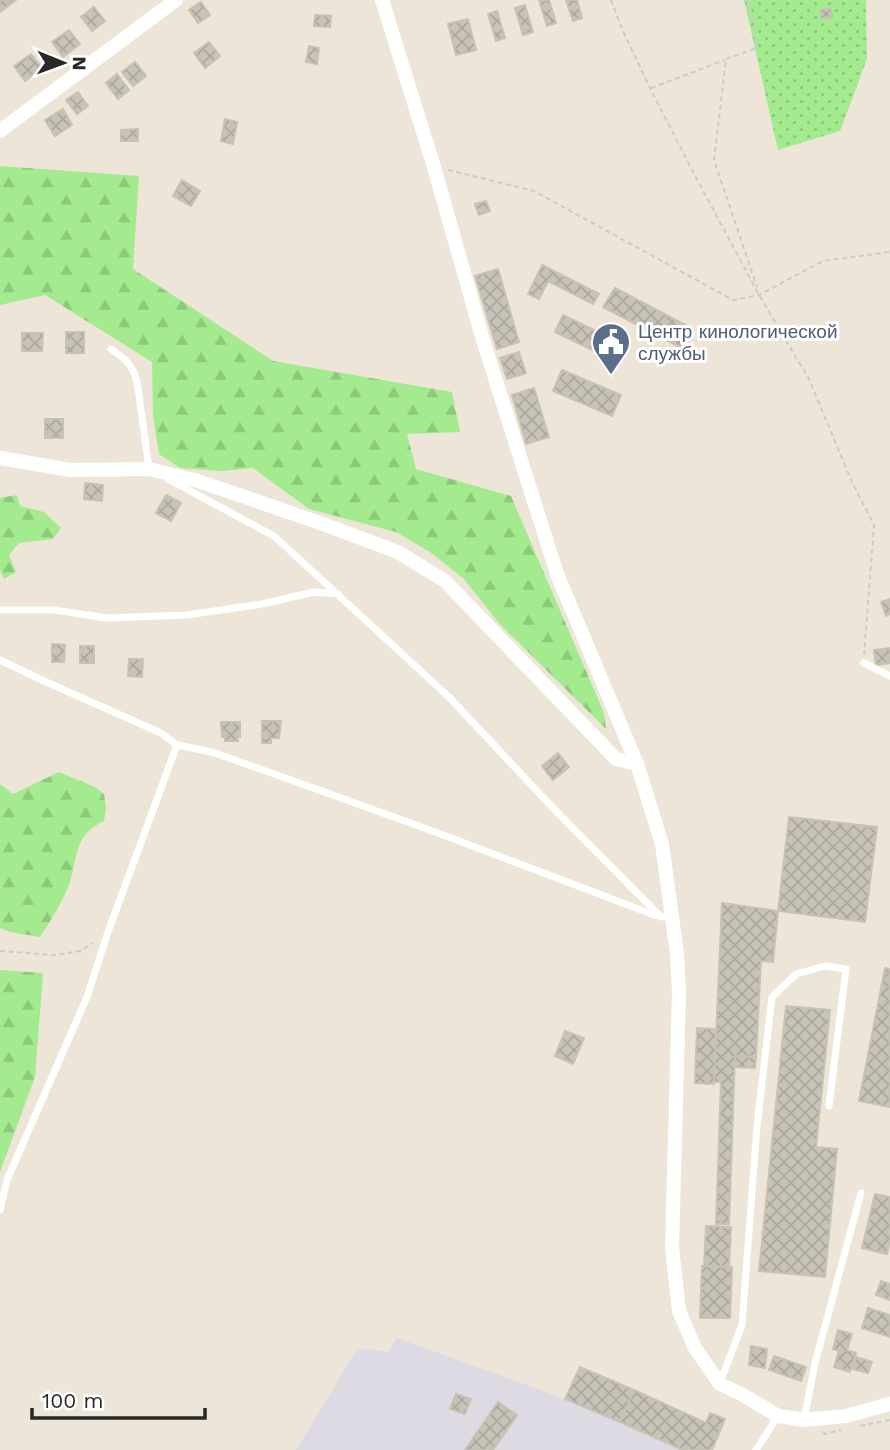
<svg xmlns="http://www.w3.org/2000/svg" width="890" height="1450" font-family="'Work Sans',sans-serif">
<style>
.industrial{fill:#dedae4}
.forest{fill:url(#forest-firs)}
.park{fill:url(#park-dots)}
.building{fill:url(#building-cross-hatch);stroke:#c8c2b2;stroke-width:2}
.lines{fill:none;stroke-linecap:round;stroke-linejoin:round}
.path{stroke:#cbcbcb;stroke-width:2;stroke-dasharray:5 3.5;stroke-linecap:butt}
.service{stroke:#fff;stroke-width:7}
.minor{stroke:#fff;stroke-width:14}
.labels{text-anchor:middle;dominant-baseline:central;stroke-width:6;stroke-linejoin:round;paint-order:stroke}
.service-label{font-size:19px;fill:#4e5e75;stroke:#fff;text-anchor:start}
</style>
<defs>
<pattern id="forest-firs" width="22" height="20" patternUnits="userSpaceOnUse" patternTransform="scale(1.75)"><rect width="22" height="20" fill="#a4ea8e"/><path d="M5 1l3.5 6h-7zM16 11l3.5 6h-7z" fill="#8dc97a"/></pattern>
<pattern id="park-dots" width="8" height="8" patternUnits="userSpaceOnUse" patternTransform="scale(1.75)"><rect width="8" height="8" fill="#a4ea8e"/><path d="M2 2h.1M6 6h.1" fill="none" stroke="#8dc97a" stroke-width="1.8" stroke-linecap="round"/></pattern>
<pattern id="building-cross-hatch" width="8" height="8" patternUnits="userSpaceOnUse" patternTransform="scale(1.75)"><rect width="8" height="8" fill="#c8c3b8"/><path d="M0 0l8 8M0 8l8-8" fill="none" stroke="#aca89e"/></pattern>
</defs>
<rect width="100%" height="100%" fill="#ede6d8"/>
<!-- industrial -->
<path class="industrial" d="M397,1338L565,1399L683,1450H296L358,1348L388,1352Z"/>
<!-- forest -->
<g class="forest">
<path d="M0,166L139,176L133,269L273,361L452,392L460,432L407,434L416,469L511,496L604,713L606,729L498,622L464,579L430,552L396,532L309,509L253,468L223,471L180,468L159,454L153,416L152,362L45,295L0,305Z"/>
<path d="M17,495L20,506L44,512L61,528L53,539L19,543L9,555L16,572L4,579L0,570V498Z"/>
<path d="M59,772L95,787L104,794L106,808L104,821C74,835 78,855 70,882C63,901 51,921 40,937L10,932L0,928V784L13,794Z"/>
<path d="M0,970L43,973L35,1077L0,1172Z"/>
</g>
<!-- park -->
<path class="park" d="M744,0H866L867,59L840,131L778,150Z"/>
<!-- building -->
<g class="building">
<path d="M0,0H16L0,12Z"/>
<path d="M539,0H549L556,23L547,26Z"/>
<path d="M566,0H577L582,18L573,21Z"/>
<path d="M201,2L210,15L198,23L189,10Z"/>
<path d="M525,5L533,32L523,35L515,8Z"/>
<path d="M94,7L105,21L92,31L81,17Z"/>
<path d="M831,9L832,17L821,18L820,10Z"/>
<path d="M497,11L505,38L496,41L488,14Z"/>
<path d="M315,15L331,16L330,27L314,26Z"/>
<path d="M468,19L476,50L456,55L448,24Z"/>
<path d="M69,30L80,44L63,57L52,42Z"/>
<path d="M209,42L220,56L205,68L194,53Z"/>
<path d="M309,46L319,48L317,64L306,62Z"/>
<path d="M31,54L42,68L25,81L14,66Z"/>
<path d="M135,62L146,76L133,86L122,72Z"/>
<path d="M117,74L129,90L118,99L106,83Z"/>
<path d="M78,92L88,106L77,114L66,100Z"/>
<path d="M63,109L72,125L55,136L45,120Z"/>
<path d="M225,119L237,122L233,144L221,141Z"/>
<path d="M138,129V141H121V130Z"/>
<path d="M182,180L200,191L191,206L173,196Z"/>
<path d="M486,201L490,211L479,215L475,204Z"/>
<path d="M542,265L599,294L593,304L548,281L539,299L528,294Z"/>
<path d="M498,269L519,342L497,349L475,276Z"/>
<path d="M615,288L689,327L680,347L603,307Z"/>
<path d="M563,315L602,334L594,351L555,332Z"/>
<rect x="66" y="332" width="18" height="21"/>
<path d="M22,333H43L42,351H22Z"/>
<path d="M519,352L526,373L507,379L500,358Z"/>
<path d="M562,370L621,395L612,416L553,391Z"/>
<path d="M534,388L549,437L526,444L512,395Z"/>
<rect x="45" y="419" width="18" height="19"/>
<path d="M85,483L103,485L102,501L84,499Z"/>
<path d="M166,495L181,503L171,521L156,513Z"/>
<path d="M890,599V614L886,616L881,602Z"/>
<path d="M52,644L65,645L64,662H52Z"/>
<rect x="80" y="646" width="14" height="17"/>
<path d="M890,648V663L876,665L874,650Z"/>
<path d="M129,659H143L142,677L128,676Z"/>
<path d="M262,721H281L279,738H271V743H262Z"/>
<path d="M221,722H240V737H237L238,741H225V737H222Z"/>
<path d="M558,753L569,767L553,780L542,766Z"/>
<path d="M789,817L877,827L865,922L778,911Z"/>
<path d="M722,903L778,911L773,962L761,961L756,1057L735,1056L729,1224H716L721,1082H714Z"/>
<path d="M885,968L890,969V1107L859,1101Z"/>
<path d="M786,1006L830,1010L816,1147L837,1149L825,1277L759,1271Z"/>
<path d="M697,1028L716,1029L714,1084L695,1083Z"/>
<path d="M565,1031L584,1038L573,1064L555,1056Z"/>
<path d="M735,1056L756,1057L755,1068L735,1067Z"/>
<path d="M875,1194L890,1197V1239L887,1254L862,1248Z"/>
<path d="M706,1226L731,1227L729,1267L704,1266Z"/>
<path d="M702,1266L732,1267L730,1318H700Z"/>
<path d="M881,1281L890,1284V1300L876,1295Z"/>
<path d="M868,1308L890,1315V1337L862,1328Z"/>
<path d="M838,1330L852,1334L847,1350L856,1353L850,1372L834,1367L839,1351L833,1349Z"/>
<path d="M751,1346L767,1349L765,1368L749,1365Z"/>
<path d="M774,1356L806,1367L801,1381L769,1370Z"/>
<path d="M856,1357L872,1362L868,1373L853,1369Z"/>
<path d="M580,1367L634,1390L620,1422L565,1399Z"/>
<path d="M634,1390L706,1423L710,1413L725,1419L712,1450H683L620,1422Z"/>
<path d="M456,1394L471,1399L465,1414L450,1409Z"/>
<path d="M498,1402L517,1415L493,1450H465Z"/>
</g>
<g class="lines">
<!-- path -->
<g class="path">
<path d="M611,0L622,29L650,88L692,170L759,295L809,379L852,482L874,525L864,655"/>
<path d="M749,0L757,48L726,59L714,160L757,287"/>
<path d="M651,88L725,60"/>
<path d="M448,170L534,191L733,300L759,295L823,261L890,252"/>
<path d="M0,951L54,955L80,951L93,943"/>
<path d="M860,1426L890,1420"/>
<path d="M823,1432L825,1434L841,1430"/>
</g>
<!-- service -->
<g class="service">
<path d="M111,349C125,359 132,364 137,381L149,468"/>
<path d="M168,479L274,536L449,697L553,808L661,917L671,916"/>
<path d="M0,610H54L107,618L187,615L262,604L314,592L338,594"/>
<path d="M0,660L44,681L161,733L177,745L108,932L87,997L7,1180L0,1210"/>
<path d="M864,663L890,676"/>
<path d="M177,745L212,752L277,775L438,833L657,916"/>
<path d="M720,1383L742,1325L757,1126L772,997L796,974L825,966L846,969L829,1106"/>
<path d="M804,1420L815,1363L861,1193"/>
<path d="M756,1450L778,1416"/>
</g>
<!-- minor -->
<g class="minor">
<path d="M382,0L434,167L483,340L557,574L637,764L662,844L677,954L679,991L672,1247L679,1311L695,1348L720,1384L743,1395L778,1416L804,1420L846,1416L890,1404"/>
<path d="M0,131L176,0"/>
<path d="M0,458L70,470L149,469L198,481L326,525L398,552L445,581L616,759L637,764"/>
</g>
</g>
<!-- icons -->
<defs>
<symbol id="civic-pin" viewBox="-11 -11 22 30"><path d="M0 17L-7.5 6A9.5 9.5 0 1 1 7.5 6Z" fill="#5c6f8a" stroke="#fff"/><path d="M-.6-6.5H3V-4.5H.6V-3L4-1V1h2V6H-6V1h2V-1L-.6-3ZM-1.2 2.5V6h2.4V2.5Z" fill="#fff"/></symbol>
</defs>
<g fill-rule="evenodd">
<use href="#civic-pin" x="589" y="320" width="44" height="60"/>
</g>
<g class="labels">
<!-- service labels -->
<g class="service-label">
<text x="638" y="331">Центр кинологической<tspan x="638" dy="22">службы</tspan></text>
</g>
</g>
<!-- north arrow -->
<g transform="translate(63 63) rotate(91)" stroke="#ffffff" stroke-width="5" paint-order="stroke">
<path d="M0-5L12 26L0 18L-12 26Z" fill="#282828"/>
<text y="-10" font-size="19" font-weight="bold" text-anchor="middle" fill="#282828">N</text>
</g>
<!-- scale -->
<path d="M32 1408v10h173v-10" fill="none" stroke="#282828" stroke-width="3.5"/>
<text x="42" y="1408" font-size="21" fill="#282828" stroke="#ffffff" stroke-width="5" paint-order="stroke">100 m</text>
</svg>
